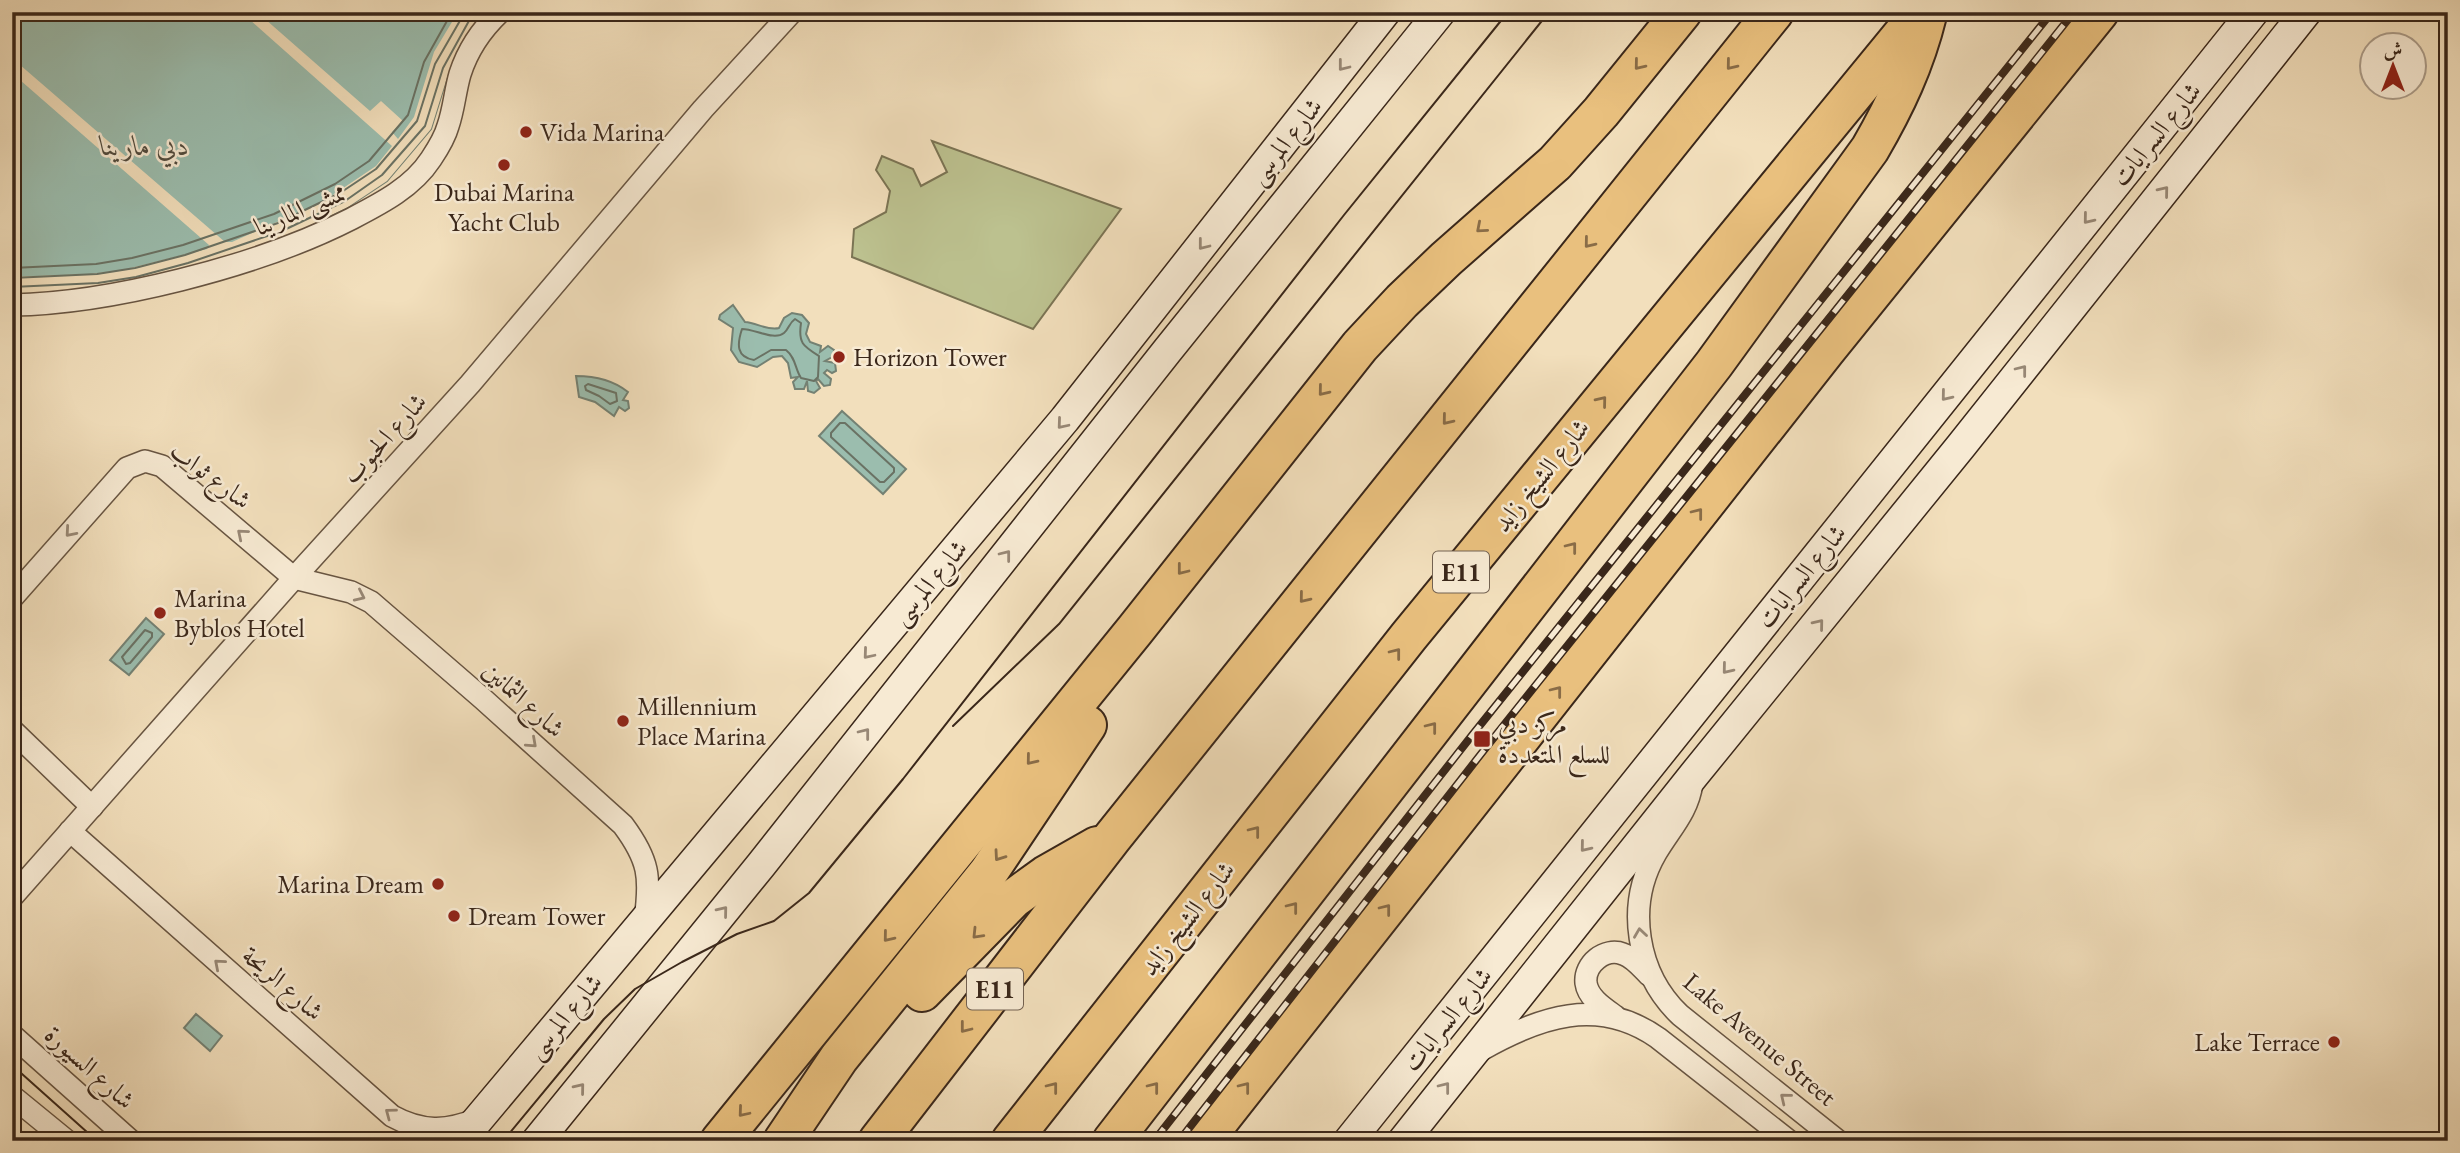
<svg xmlns="http://www.w3.org/2000/svg" width="2460" height="1153" font-family="'EB Garamond',Amiri,serif">
<style>
.green{fill:#bcc18f;stroke:#7b7454;stroke-width:2}
.water{fill:#9bbdae;stroke:#748173;stroke-width:2}
.pier{fill:#f2dfbc}
.lines{fill:none;stroke-linecap:round;stroke-linejoin:round}
.shore{stroke:#6a7264;stroke-width:2}
.street-casing{stroke:#685542;stroke-width:24}
.secondary-casing{stroke:#3a271a;stroke-width:33}
.highway-casing{stroke:#3a271a;stroke-width:42}
.street{stroke:#f7ead3;stroke-width:21}
.secondary{stroke:#f7ead3;stroke-width:30}
.highway{stroke:#e9c07e;stroke-width:38}
.tram{stroke:#3a271a;stroke-width:2}
.rail-casing{stroke:#3a271a;stroke-width:8}
.rail{stroke:#f7ead3;stroke-width:5;stroke-dasharray:16;stroke-linecap:butt}
.oneway{stroke:#896c47}
.oneway2{stroke:#988876}
.poi-dot{fill:#8f2418;stroke:#f7ead3;stroke-width:2.5}
.labels{text-anchor:middle;dominant-baseline:central;stroke-width:5;stroke-linejoin:round;paint-order:stroke}
.shield{fill:#f7ead3;stroke:#736252;stroke-width:2}
.shield-label{font-size:24px;font-weight:bold;fill:#3a271a}
.poi-label{font-size:26px;fill:#3a271a;stroke:#f7ead3;text-anchor:start}
.street-label{font-size:26px;fill:#3a271a;stroke:#f7ead3}
.water-label{font-size:28px;font-style:italic;fill:#524c3f;stroke:#f7ead3}
</style>
<rect width="100%" height="100%" fill="#f2dfbc"/>
<filter id="stains"><feTurbulence type="fractalNoise" baseFrequency=".00286" numOctaves="4"/><feColorMatrix values="0 0 0 0 .2 0 0 0 0 .09 0 0 0 0 .02 0 0 0 .5 -.17"/></filter>
<radialGradient id="worn" r=".72"><stop offset=".6" stop-color="#630" stop-opacity="0"/><stop offset="1" stop-color="#630" stop-opacity=".3"/></radialGradient>
<!-- green -->
<path class="green" d="M932,141L1121,209L1033,329L852,257L854,229L886,212L890,191L876,170L882,156L913,169L921,186L947,172Z"/>
<!-- water -->
<g class="water">
<path d="M12,12H488L476,23L449,71L431,129L387,181L348,207L284,238L23,294H12Z"/>
<path d="M733,305L745,322C757,323 768,331 779,328L784,318L792,313L802,315L809,323L806,334L810,342L821,346L820,352L828,346L834,350V356L825,361L835,363L836,371L832,373L827,370L824,373L831,379L830,385L824,386L818,379L816,381L820,388L814,393L808,391L807,381L804,389H795L793,382L798,377L791,378L788,363L782,356L773,357L757,367L739,362L731,350L733,328L719,319L720,315Z"/>
<path d="M576,376C594,376 613,380 628,392L623,400L628,401L629,408L625,411L619,407L614,416L595,402L579,397Z"/>
<path d="M842,411L906,469L883,494L819,436Z"/>
<path d="M146,618L164,634L129,675L110,660Z"/>
<path d="M196,1014L222,1036L210,1051L184,1028Z"/>
</g>
<!-- pier -->
<path class="pier" d="M241,12H257L370,111L381,101L403,121L392,132L398,139L414,117L434,52L458,12H488L476,23L449,71L431,129L387,181L348,207L284,238L224,260L99,290L12,294V277L91,274L123,270L207,249L209,245L12,73V58L225,242H232L324,201L376,166L392,146Z"/>
<g class="lines">
<!-- shore -->
<g class="shore">
<path d="M12,268L96,264L132,258L183,245L274,214L335,184L369,161L408,115L424,62L452,12"/>
<path d="M12,278L97,274L135,268L185,255L278,223L340,193L376,169L417,121L435,64L465,12"/>
<path d="M12,287L98,283L136,277L188,263L282,231L345,201L382,175L425,126L443,68L470,19L478,12"/>
<path d="M795,319L801,323C798,343 803,346 819,356L818,377L814,381L801,378C795,369 796,358 786,350H771L754,360C736,357 737,344 742,329C755,329 774,341 784,333C789,329 789,323 795,319Z"/>
<path d="M588,384L616,393L617,401L610,404L599,396L586,390L585,386Z"/>
<path d="M840,423H845L894,468V472L884,482H880L831,437V433Z"/>
<path d="M145,630L152,633V637L130,663L126,664L122,657Z"/>
</g>
<defs>
<g id="street">
<path d="M12,305C70,304 124,294 180,280C240,265 296,247 351,219C380,204 412,188 431,159C437,150 445,137 448,126C454,109 455,91 460,74C468,49 481,30 500,12"/>
<path d="M12,598L127,468L145,461L162,466L294,578L351,592L371,602L483,699L623,825C649,860 651,877 645,920"/>
<path d="M12,730L92,807"/>
<path d="M1692,783C1688,812 1670,829 1656,853C1625,906 1637,974 1680,1015L1838,1141"/>
<path d="M70,831L392,1116C421,1132 447,1132 477,1119"/>
<path d="M12,897L294,578L470,384L703,109L792,12"/>
<path d="M1615,1016C1604,1008 1588,998 1586,983C1584,964 1605,947 1623,954C1633,957 1641,967 1649,975"/>
<path d="M12,1035L131,1141"/>
<path d="M1481,1050C1539,1017 1598,996 1658,1038L1789,1141"/>
<path d="M12,1096L67,1141"/>
</g>
<g id="secondary">
<path d="M460,1141L1065,419L1385,12"/>
<path d="M537,1141L761,865L1167,351L1440,12"/>
<path d="M1349,1141L2253,12"/>
<path d="M1403,1141L1693,776L1961,446L2306,12"/>
</g>
<g id="highway">
<path d="M922,992L1013,899L1046,875L1097,846"/>
<path d="M720,1141L1135,630L1360,346L1402,301L1446,259L1555,163L1601,112L1682,12"/>
<path d="M783,1141L839,1058L988,873L1087,725"/>
<path d="M878,1141L1112,838L1774,12"/>
<path d="M1011,1141L1409,636L1921,12"/>
<path d="M1112,1141L1714,364L1870,149C1895,106 1915,64 1927,15"/>
<path d="M1203,1141L1826,350L2099,12"/>
</g>
</defs>
<!-- street casing -->
<use href="#street" class="street-casing"/>
<!-- secondary casing -->
<use href="#secondary" class="secondary-casing"/>
<!-- highway casing -->
<use href="#highway" class="highway-casing"/>
<!-- street -->
<use href="#street" class="street"/>
<!-- secondary -->
<use href="#secondary" class="secondary"/>
<!-- highway -->
<use href="#highway" class="highway"/>
<!-- tram -->
<g class="tram">
<path d="M953,726L1059,624L1549,12"/>
<path d="M12,1065L97,1141"/>
<path d="M503,1141L604,1019L635,989L682,962L737,934L774,921L809,893L903,779L1344,215L1508,12"/>
</g>
<defs>
<g id="rail">
<path d="M1154,1141L1473,734L2052,12"/>
<path d="M1179,1141L1488,745L2074,12"/>
</g>
</defs>
<!-- rail casing -->
<use href="#rail" class="rail-casing"/>
<!-- rail -->
<use href="#rail" class="rail"/>
</g>
<!-- one-way arrows -->
<defs><path id="oneway-chevron" d="M-2-3.5L2.5 0L-2 3.5" fill="none" stroke-width="1.6" stroke-linecap="round" stroke-linejoin="round" transform="scale(1.75)"/></defs>
<g class="oneway">
<use href="#oneway-chevron" transform="translate(1639 65) rotate(129)"/>
<use href="#oneway-chevron" transform="translate(1731 65) rotate(129)"/>
<use href="#oneway-chevron" transform="translate(1481 228) rotate(139)"/>
<use href="#oneway-chevron" transform="translate(1589 243) rotate(129)"/>
<use href="#oneway-chevron" transform="translate(1323 391) rotate(129)"/>
<use href="#oneway-chevron" transform="translate(1602 401) rotate(-51)"/>
<use href="#oneway-chevron" transform="translate(1447 420) rotate(129)"/>
<use href="#oneway-chevron" transform="translate(1698 513) rotate(-52)"/>
<use href="#oneway-chevron" transform="translate(1572 547) rotate(-52)"/>
<use href="#oneway-chevron" transform="translate(1182 570) rotate(128)"/>
<use href="#oneway-chevron" transform="translate(1304 598) rotate(129)"/>
<use href="#oneway-chevron" transform="translate(1396 653) rotate(-52)"/>
<use href="#oneway-chevron" transform="translate(1557 691) rotate(-52)"/>
<use href="#oneway-chevron" transform="translate(1432 727) rotate(-52)"/>
<use href="#oneway-chevron" transform="translate(1031 760) rotate(129)"/>
<use href="#oneway-chevron" transform="translate(1255 831) rotate(-52)"/>
<use href="#oneway-chevron" transform="translate(999 856) rotate(125)"/>
<use href="#oneway-chevron" transform="translate(1293 907) rotate(-52)"/>
<use href="#oneway-chevron" transform="translate(1386 909) rotate(-52)"/>
<use href="#oneway-chevron" transform="translate(977 934) rotate(134)"/>
<use href="#oneway-chevron" transform="translate(888 937) rotate(129)"/>
<use href="#oneway-chevron" transform="translate(965 1028) rotate(128)"/>
<use href="#oneway-chevron" transform="translate(1053 1087) rotate(-52)"/>
<use href="#oneway-chevron" transform="translate(1154 1087) rotate(-52)"/>
<use href="#oneway-chevron" transform="translate(1245 1087) rotate(-52)"/>
<use href="#oneway-chevron" transform="translate(743 1112) rotate(130)"/>
</g>
<g class="oneway2">
<use href="#oneway-chevron" transform="translate(1343 66) rotate(128)"/>
<use href="#oneway-chevron" transform="translate(2164 191) rotate(-51)"/>
<use href="#oneway-chevron" transform="translate(2088 219) rotate(129)"/>
<use href="#oneway-chevron" transform="translate(1203 245) rotate(128)"/>
<use href="#oneway-chevron" transform="translate(2022 370) rotate(-52)"/>
<use href="#oneway-chevron" transform="translate(1946 396) rotate(129)"/>
<use href="#oneway-chevron" transform="translate(1062 424) rotate(130)"/>
<use href="#oneway-chevron" transform="translate(70 532) rotate(131)"/>
<use href="#oneway-chevron" transform="translate(242 534) rotate(-140)"/>
<use href="#oneway-chevron" transform="translate(1006 555) rotate(-52)"/>
<use href="#oneway-chevron" transform="translate(360 596) rotate(25)"/>
<use href="#oneway-chevron" transform="translate(1819 624) rotate(-51)"/>
<use href="#oneway-chevron" transform="translate(868 654) rotate(130)"/>
<use href="#oneway-chevron" transform="translate(1727 669) rotate(129)"/>
<use href="#oneway-chevron" transform="translate(865 733) rotate(-52)"/>
<use href="#oneway-chevron" transform="translate(532 743) rotate(42)"/>
<use href="#oneway-chevron" transform="translate(1585 847) rotate(129)"/>
<use href="#oneway-chevron" transform="translate(723 911) rotate(-51)"/>
<use href="#oneway-chevron" transform="translate(1640 933) rotate(-98)"/>
<use href="#oneway-chevron" transform="translate(219 964) rotate(-139)"/>
<use href="#oneway-chevron" transform="translate(1445 1087) rotate(-52)"/>
<use href="#oneway-chevron" transform="translate(580 1088) rotate(-51)"/>
<use href="#oneway-chevron" transform="translate(1785 1098) rotate(-141)"/>
<use href="#oneway-chevron" transform="translate(390 1113) rotate(-143)"/>
</g>
<!-- markers -->
<g class="poi-dot">
<circle cx="526" cy="132" r="7"/>
<circle cx="504" cy="165" r="7"/>
<circle cx="839" cy="357" r="7"/>
<circle cx="160" cy="613" r="7"/>
<circle cx="623" cy="721" r="7"/>
<rect x="1473" y="730" width="18" height="18" rx="3.5"/>
<circle cx="438" cy="884" r="7"/>
<circle cx="454" cy="916" r="7"/>
<circle cx="2334" cy="1042" r="7"/>
</g>
<g class="labels">
<!-- shield labels -->
<g class="shield">
<rect x="1433" y="551.5" width="56" height="41" rx="5"/>
<rect x="967" y="968.5" width="56" height="41" rx="5"/>
</g>
<g class="shield-label">
<text x="1461" y="572">E11</text>
<text x="995" y="989">E11</text>
</g>
<!-- poi labels -->
<g class="poi-label">
<text x="540" y="132">Vida Marina</text>
<text x="504" y="192" text-anchor="middle">Dubai Marina<tspan x="504" dy="30">Yacht Club</tspan></text>
<text x="853" y="357">Horizon Tower</text>
<text x="174" y="598">Marina<tspan x="174" dy="30">Byblos Hotel</tspan></text>
<text x="637" y="706">Millennium<tspan x="637" dy="30">Place Marina</tspan></text>
<text x="1498" y="724">مركز دبي<tspan x="1498" dy="30">للسلع المتعددة</tspan></text>
<text x="424" y="884" text-anchor="end">Marina Dream</text>
<text x="468" y="916">Dream Tower</text>
<text x="2320" y="1042" text-anchor="end">Lake Terrace</text>
</g>
<!-- street labels -->
<g class="street-label">
<text transform="translate(2156 134) rotate(-51)">شارع السرايات</text>
<text transform="translate(1285 141) rotate(-52)">شارع المرسى</text>
<text transform="translate(300 209) rotate(-23)">ممشى المارينا</text>
<text transform="translate(384 438) rotate(-48)">شارع الحبوب</text>
<text transform="translate(211 475) rotate(37)">شارع ثواب</text>
<text transform="translate(1541 475) rotate(-51)">شارع الشيخ زايد</text>
<text transform="translate(1801 576) rotate(-51)">شارع السرايات</text>
<text transform="translate(929 582) rotate(-50)">شارع المرسى</text>
<text transform="translate(524 699) rotate(42)">شارع الثمانين</text>
<text transform="translate(1187 918) rotate(-52)">شارع الشيخ زايد</text>
<text transform="translate(283 983) rotate(41)">شارع الريحة</text>
<text transform="translate(564 1016) rotate(-50)">شارع المرسى</text>
<text transform="translate(1447 1019) rotate(-51)">شارع السرايات</text>
<text transform="translate(1760 1039) rotate(40)">Lake Avenue Street</text>
<text transform="translate(90 1067) rotate(42)">شارع السيورة</text>
</g>
<!-- water labels -->
<g class="water-label">
<text x="145" y="145">دبي مارينا</text>
</g>
</g>
<!-- margin -->
<rect width="2460" height="1153" fill="none" stroke="#f2dfbc" stroke-width="42"/>
<rect x="14" y="14" width="2432" height="1125" fill="none" stroke="#3a271a" stroke-width="3.5"/>
<rect x="21" y="21" width="2418" height="1111" fill="none" stroke="#3a271a" stroke-width="2"/>
<!-- north arrow -->
<g transform="translate(2393 66)"><circle r="33" fill="#f7ead3" stroke="#ab9c89" stroke-width="2"/>
<path d="M0-5L12 26L0 18L-12 26Z" fill="#8f2418"/>
<text y="-10" font-size="19" font-weight="bold" text-anchor="middle" fill="#3a271a">ش</text>
</g>
<rect width="100%" height="100%" filter="url(#stains)"/>
<rect width="100%" height="100%" fill="url(#worn)"/>
</svg>
